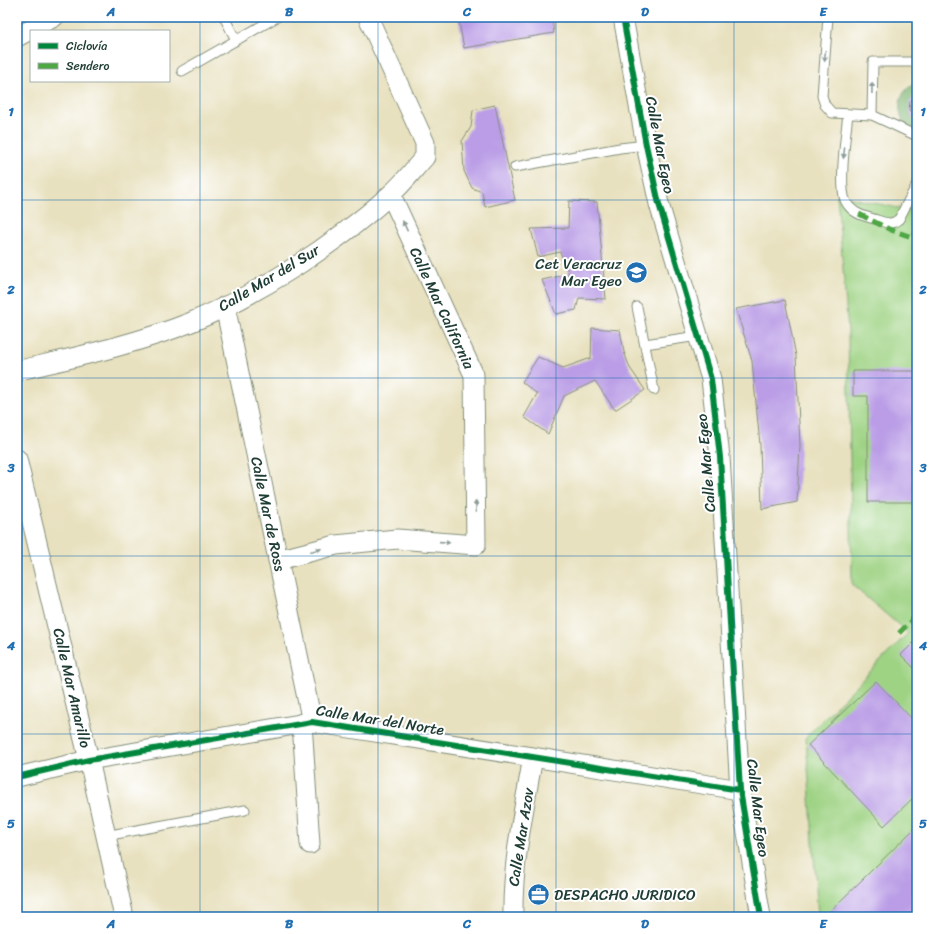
<svg xmlns="http://www.w3.org/2000/svg" width="934" height="934" font-family="Sriracha,sans-serif">
<style>
.green{fill:#9fd384;stroke:#5f885c}
.forest{fill:#7fb572;stroke:#4f7953}
.building{fill:#ba9de6}
.lines{fill:none;stroke-linecap:round;stroke-linejoin:round}
.service-casing{stroke:#848f7a;stroke-width:11}
.minor-casing{stroke:#848f7a;stroke-width:21}
.service{stroke:#fff;stroke-width:9}
.minor{stroke:#fff;stroke-width:19}
.quiet{stroke:#4fa644;stroke-width:5;stroke-dasharray:10 5;stroke-linecap:butt}
.cycleway-casing{stroke:#fff;stroke-width:8}
.cycleway{stroke:#00873e;stroke-width:6}
.oneway{fill:#8f9e9a}
.grid{fill:none;stroke:#1f6fb2;stroke-width:1;stroke-opacity:0.55}
.labels{text-anchor:middle;dominant-baseline:central;stroke-width:4;stroke-linejoin:round;paint-order:stroke}
.street-label{font-size:15px;fill:#1f3d34;stroke:#fff}
.poi-label{font-size:15px;fill:#1f3d34;stroke:#fff;text-anchor:end}
.neatline{fill:none;stroke:#1f6fb2;stroke-width:1.5}
.grid-label{font-size:13px;text-anchor:middle;font-weight:bold;fill:#1f6fb2}
</style>
<rect width="100%" height="100%" fill="#fff"/>
<filter id="ink" filterUnits="userSpaceOnUse"><feTurbulence type="fractalNoise" baseFrequency=".025" numOctaves="2"/><feDisplacementMap in="SourceGraphic" scale="8" xChannelSelector="R" yChannelSelector="G"/><feConvolveMatrix kernelMatrix="1 2 1 2 8 2 1 2 1" color-interpolation-filters="sRGB"/></filter>
<filter id="wash" filterUnits="userSpaceOnUse"><feTurbulence type="fractalNoise" baseFrequency=".012" numOctaves="4" result="noise"/><feDisplacementMap in="SourceGraphic" scale="16" xChannelSelector="R" yChannelSelector="G"/><feGaussianBlur stdDeviation="0.9" result="paint"/><feColorMatrix in="noise" values="0 0 0 0 0 0 0 0 0 0 0 0 0 0 0 0 0 1.4 0 .05"/><feComposite in="paint" operator="in"/></filter>
<g filter="url(#wash)">
<rect width="100%" height="100%" fill="#e8e1bf"/>
<!-- green -->
<path class="green" d="M837,195L917,212V917H818L806,737L908,633L852,585L848,331Z"/>
<!-- forest -->
<path class="forest" d="M917,83V134C896,124 892,92 917,83Z"/>
<g id="blocks">
<!-- building -->
<g class="building">
<path d="M458,17H552L554,33L464,48Z"/>
<path d="M917,93V123L911,115L909,109L910,102Z"/>
<path d="M495,105L515,200L485,207L482,192L472,188L464,171L462,141L471,127L473,110Z"/>
<path d="M569,201L597,202L606,299L579,298L576,310L556,314L542,280L569,274L560,252L538,257L531,229L568,228Z"/>
<path d="M785,300L796,356L800,446L797,502L762,509L760,445L752,361L736,309Z"/>
<path d="M592,328L620,330L624,352L630,368L645,390L615,410L595,381L564,396L548,434L524,417L537,394L522,382L538,357L563,368L591,358Z"/>
<path d="M853,371H917V502H868V396H853Z"/>
<path d="M917,639V671L901,655Z"/>
<path d="M876,681L917,724V794L884,826L808,745Z"/>
<path d="M917,826V917H824Z"/>
</g>
</g>
</g>
<g filter="url(#ink)">
<use href="#blocks" fill-opacity="0" stroke="#848f7a" stroke-width="1"/>
<g class="lines">
<defs>
<g id="service">
<path d="M224,17L236,40"/>
<path d="M828,17L822,96L825,105L832,113L872,115L917,136"/>
<path d="M182,71L277,17"/>
<path d="M848,114C846,132 838,188 846,202C852,213 863,216 874,219C884,222 891,226 899,219L917,184"/>
<path d="M872,115L873,62H917"/>
<path d="M515,167L620,148L646,145"/>
<path d="M637,307L654,390"/>
<path d="M645,344L698,336"/>
<path d="M105,836L245,810"/>
</g>
<g id="minor">
<path d="M623,17L646,145L659,204L711,379L720,457L740,790L761,917"/>
<path d="M17,37L54,17"/>
<path d="M225,306L312,722"/>
<path d="M17,371C75,357 133,345 189,323C258,295 334,245 390,195C403,184 413,170 425,157V143L368,17"/>
<path d="M17,459L89,760L124,917"/>
<path d="M278,560L336,545L397,539L476,545L474,375L391,195"/>
<path d="M302,723L310,844"/>
<path d="M17,777L89,760L312,722L740,790"/>
<path d="M513,917C512,863 524,810 533,757"/>
</g>
</defs>
<!-- service casing -->
<use href="#service" class="service-casing"/>
<!-- minor casing -->
<use href="#minor" class="minor-casing"/>
<!-- service -->
<use href="#service" class="service"/>
<!-- minor -->
<use href="#minor" class="minor"/>
<!-- quiet -->
<g class="quiet">
<path d="M859,214L891,230L912,237L917,233"/>
<path d="M899,633L917,615"/>
</g>
<defs>
<g id="cycleway">
<path d="M623,17L646,145L659,204L711,379L720,457L740,790L761,917"/>
<path d="M17,777L89,760L312,722L740,790"/>
</g>
</defs>
<!-- cycleway casing -->
<use href="#cycleway" class="cycleway-casing"/>
<!-- cycleway -->
<use href="#cycleway" class="cycleway"/>
</g>
<!-- one-way arrows -->
<defs><path id="oneway-solid" d="M-6-.8H1V-3.2L6.5 0L1 3.2V.8H-6Z"/></defs>
<g class="oneway">
<use href="#oneway-solid" transform="translate(825 56) rotate(94)"/>
<use href="#oneway-solid" transform="translate(872 88) rotate(-89)"/>
<use href="#oneway-solid" transform="translate(844 153) rotate(97)"/>
<use href="#oneway-solid" transform="translate(405 226) rotate(-115)"/>
<use href="#oneway-solid" transform="translate(476 506) rotate(-91)"/>
<use href="#oneway-solid" transform="translate(445 542) rotate(4)"/>
<use href="#oneway-solid" transform="translate(316 550) rotate(-14)"/>
</g>
</g>
<!-- grid -->
<path class="grid" d="M200,17V917M378,17V917M556,17V917M734,17V917M17,200H917M17,378H917M17,556H917M17,734H917"/>
<!-- icons -->
<defs>
<symbol id="university-disc" viewBox="-11 -11 22 22"><circle r="9.5" fill="#1f6fb2" stroke="#fff"/><path d="M0-5L7-2L0 1L-7-2ZM-4 1L0 2.5L4 1V4Q0 6-4 4Z" fill="#fff"/></symbol>
<symbol id="office-disc" viewBox="-11 -11 22 22"><circle r="9.5" fill="#1f6fb2" stroke="#fff"/><path d="M-6-3h4V-5.5h4V-3h4V5H-6ZM-1-4.5V-3h2v-1.5ZM-6 0V1H6V0Z" fill="#fff"/></symbol>
</defs>
<g fill-rule="evenodd">
<use href="#university-disc" x="624" y="260" width="25" height="25"/>
<use href="#office-disc" x="526" y="882" width="25" height="25"/>
</g>
<g class="labels">
<!-- street labels -->
<g class="street-label">
<text transform="translate(660 145) rotate(79)">Calle Mar Egeo</text>
<text transform="translate(269 278) rotate(-31)">Calle Mar del Sur</text>
<text transform="translate(442 308) rotate(65)">Calle Mar California</text>
<text transform="translate(706 463) rotate(-95)">Calle Mar Egeo</text>
<text transform="translate(268 514) rotate(78)">Calle Mar de Ross</text>
<text transform="translate(72 688) rotate(77)">Calle Mar Amarillo</text>
<text transform="translate(380 720) rotate(9)">Calle Mar del Norte</text>
<text transform="translate(758 808) rotate(83)">Calle Mar Egeo</text>
<text transform="translate(521 837) rotate(-81)">Calle Mar Azov</text>
</g>
<!-- poi labels -->
<g class="poi-label">
<text x="622" y="264">Cet Veracruz<tspan x="622" dy="17">Mar Egeo</tspan></text>
<text x="554" y="895" text-anchor="start">DESPACHO JURIDICO</text>
</g>
</g>
<!-- margin -->
<rect width="934" height="934" fill="none" stroke="#fff" stroke-width="44"/>
<!-- legend -->
<rect x="30" y="30" width="140" height="52" fill="#ffffff" stroke="#a5b1ae"/>
<rect x="38" y="43" width="20" height="6" fill="#00873e" stroke="#a5b1ae"/>
<text x="66" y="50" font-size="12" fill="#1f3d34">Ciclovía</text>
<rect x="38" y="63" width="20" height="6" fill="#4fa644" stroke="#a5b1ae"/>
<text x="66" y="70" font-size="12" fill="#1f3d34">Sendero</text>
<rect x="22" y="22" width="890" height="890" class="neatline"/>
<g class="grid-label">
<text x="111" y="16">A</text>
<text x="289" y="16">B</text>
<text x="467" y="16">C</text>
<text x="645" y="16">D</text>
<text x="823" y="16">E</text>
<text x="11" y="116">1</text>
<text x="923" y="116">1</text>
<text x="11" y="294">2</text>
<text x="923" y="294">2</text>
<text x="11" y="472">3</text>
<text x="923" y="472">3</text>
<text x="11" y="650">4</text>
<text x="923" y="650">4</text>
<text x="11" y="828">5</text>
<text x="923" y="828">5</text>
<text x="111" y="928">A</text>
<text x="289" y="928">B</text>
<text x="467" y="928">C</text>
<text x="645" y="928">D</text>
<text x="823" y="928">E</text>
</g>
</svg>
